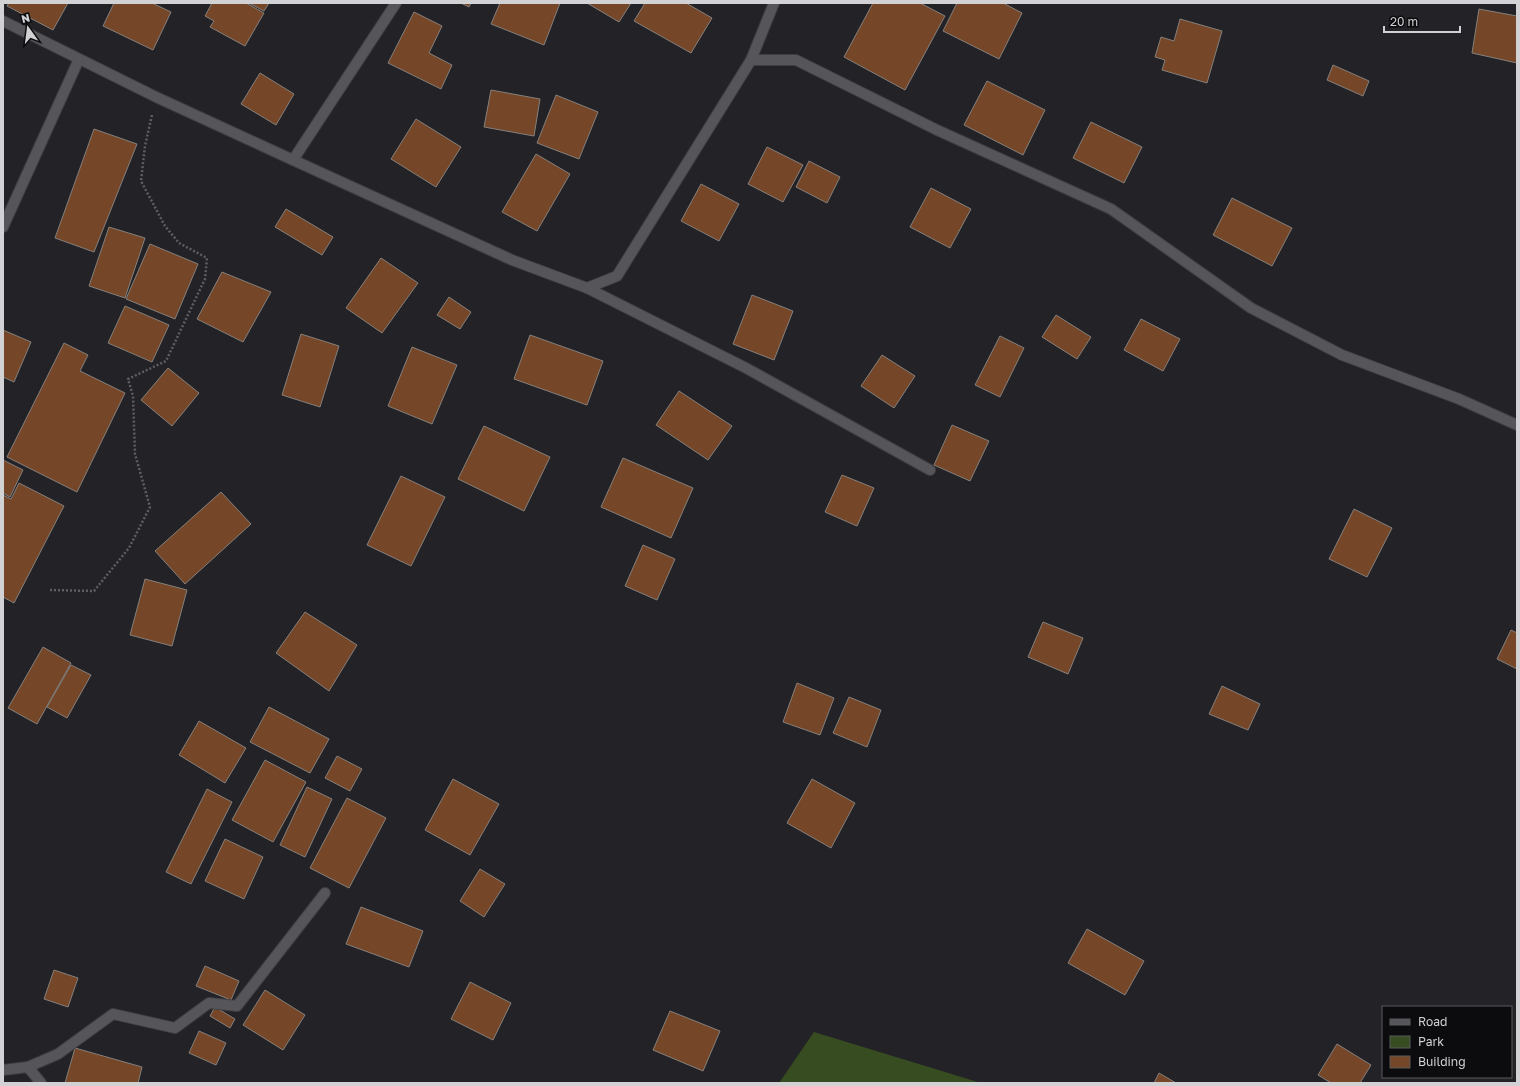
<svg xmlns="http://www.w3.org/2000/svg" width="1520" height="1086" font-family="'Golos Text',sans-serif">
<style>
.green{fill:#374d21}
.building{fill:#754728;stroke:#85807c}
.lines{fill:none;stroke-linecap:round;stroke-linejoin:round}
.minor-casing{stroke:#3f3f43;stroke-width:12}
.path{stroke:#5f5e62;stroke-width:2.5;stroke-dasharray:2 2;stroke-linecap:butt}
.minor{stroke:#55555a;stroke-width:10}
</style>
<rect width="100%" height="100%" fill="#232227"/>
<!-- green -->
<path class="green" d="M814,1032L981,1083H779Z"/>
<!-- building -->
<g class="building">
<path d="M9,3H68L53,30L7,6Z"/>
<path d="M114,3H152L171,12L153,50L103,26Z"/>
<path d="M212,3H246L264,13L245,46L210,27L214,21L205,16Z"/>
<path d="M249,3H269L264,11Z"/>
<path d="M461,3H471L469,7Z"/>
<path d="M500,3H560L544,45L491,24Z"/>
<path d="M587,3H631L619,22Z"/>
<path d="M645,3H686L712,18L691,53L634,21Z"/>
<path d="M873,3H920L945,16L905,90L844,57Z"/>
<path d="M957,3H1003L1022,13L999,59L943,31Z"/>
<path d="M1479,9L1517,16V63L1472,53Z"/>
<path d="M414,12L442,26L429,53L452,65L441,89L388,63Z"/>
<path d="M1180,19L1222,31L1207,83L1162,70L1165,60L1155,57L1161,37L1174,41Z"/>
<path d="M1333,65L1369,81L1363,96L1327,80Z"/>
<path d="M260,73L294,94L276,125L241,104Z"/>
<path d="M987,81L1045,110L1023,155L964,125Z"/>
<path d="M491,90L540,99L534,136L484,127Z"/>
<path d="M556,95L598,112L579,159L537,143Z"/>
<path d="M416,119L461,147L436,187L391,159Z"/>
<path d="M1091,122L1142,147L1124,183L1073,158Z"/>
<path d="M94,129L137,144L94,252L55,238Z"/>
<path d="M767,147L803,165L783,202L748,184Z"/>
<path d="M536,154L570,174L537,231L502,212Z"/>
<path d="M809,161L840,177L827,203L796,187Z"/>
<path d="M701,184L739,204L719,241L681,221Z"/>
<path d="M931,188L971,209L950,248L910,227Z"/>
<path d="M1232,198L1292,228L1272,266L1213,235Z"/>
<path d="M286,209L333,237L322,255L275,227Z"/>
<path d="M109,227L145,238L125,298L89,286Z"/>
<path d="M150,244L198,264L175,319L126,299Z"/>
<path d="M381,258L418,283L382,333L346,308Z"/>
<path d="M222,272L271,292L243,342L197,319Z"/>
<path d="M752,295L793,311L774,360L733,344Z"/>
<path d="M449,297L471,312L460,329L437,315Z"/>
<path d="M125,306L169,325L152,362L108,343Z"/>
<path d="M1056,315L1091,337L1077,359L1042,337Z"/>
<path d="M1141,319L1180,339L1163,371L1124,350Z"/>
<path d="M3,330L31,342L14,382L3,377Z"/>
<path d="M301,334L339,346L320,407L282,395Z"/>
<path d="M530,335L603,361L587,405L514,379Z"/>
<path d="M1000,336L1024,348L1000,397L975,385Z"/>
<path d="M64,343L88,355L80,371L125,393L77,492L7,457Z"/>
<path d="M412,347L457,365L432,424L388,406Z"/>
<path d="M882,355L915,376L894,408L861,386Z"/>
<path d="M168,368L199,393L172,426L141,400Z"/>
<path d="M679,391L732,426L708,460L656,425Z"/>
<path d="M952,425L989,441L970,481L934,465Z"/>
<path d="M484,426L550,457L524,511L458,479Z"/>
<path d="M623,458L693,488L671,538L601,507Z"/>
<path d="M3,460L23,470L10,497L3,493Z"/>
<path d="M842,475L874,488L857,526L825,512Z"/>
<path d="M401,476L445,497L411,566L367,545Z"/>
<path d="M19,483L64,506L14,603L3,597V495L11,499Z"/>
<path d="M221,492L251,524L185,584L155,551Z"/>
<path d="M1354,509L1392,528L1367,577L1329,559Z"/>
<path d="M643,545L675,559L657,600L625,586Z"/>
<path d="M145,579L187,590L172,646L130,635Z"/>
<path d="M305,612L357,645L329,691L276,653Z"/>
<path d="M1043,622L1083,638L1068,674L1028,657Z"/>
<path d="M1511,630L1517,633V669L1497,659Z"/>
<path d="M43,647L71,663L37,724L8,708Z"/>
<path d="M71,665L91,675L67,718L47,707Z"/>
<path d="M797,683L834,698L820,735L783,722Z"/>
<path d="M1222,686L1260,704L1248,730L1209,714Z"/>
<path d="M849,697L881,710L867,747L833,733Z"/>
<path d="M269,707L329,739L310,773L250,742Z"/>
<path d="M199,721L246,748L225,783L179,755Z"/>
<path d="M337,756L362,769L350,791L325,778Z"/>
<path d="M265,760L306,782L273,842L232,820Z"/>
<path d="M453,779L499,804L470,855L425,830Z"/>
<path d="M812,779L855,803L831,848L787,823Z"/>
<path d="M307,787L332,799L305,857L280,845Z"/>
<path d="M207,789L232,802L191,884L166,872Z"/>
<path d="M347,798L386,818L349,888L310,868Z"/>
<path d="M225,839L263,857L244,899L205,881Z"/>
<path d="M480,869L505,884L484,917L460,901Z"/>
<path d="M361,907L423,931L409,967L346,944Z"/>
<path d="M1087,929L1144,961L1125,995L1068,963Z"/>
<path d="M205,966L239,981L231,1000L196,986Z"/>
<path d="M54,970L78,978L68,1007L44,999Z"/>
<path d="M470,982L511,1003L493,1040L451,1019Z"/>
<path d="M265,990L305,1015L283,1050L243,1025Z"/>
<path d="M215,1007L235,1019L230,1028L210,1016Z"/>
<path d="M670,1011L720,1031L703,1071L653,1050Z"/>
<path d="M199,1031L226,1043L216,1065L189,1053Z"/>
<path d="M1337,1044L1371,1065L1360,1083H1331L1318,1075Z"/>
<path d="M75,1048L142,1067L138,1083H65Z"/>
<path d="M1159,1073L1176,1083H1154Z"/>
</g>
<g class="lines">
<defs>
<g id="minor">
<path d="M3,21L156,97L293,160L512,260L587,288L617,276L751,60H796L937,130L1111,209L1251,308L1342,355L1459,399L1517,425"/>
<path d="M751,60L774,3"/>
<path d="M293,160L396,3"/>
<path d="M3,227L79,59"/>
<path d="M587,288L746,368L930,470"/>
<path d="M28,1067L58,1054L113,1014L175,1028L209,1003L237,1006L325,893"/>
<path d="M3,1070L28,1067L41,1083"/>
</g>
</defs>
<!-- minor casing -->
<use href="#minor" class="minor-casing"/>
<!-- path -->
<path class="path" d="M50,590L94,591L129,548L150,507L135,454L133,396L128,379L166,361L205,279L207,258L179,243L165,226L141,181L145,146L152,115"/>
<!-- minor -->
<use href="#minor" class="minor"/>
</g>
<!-- border -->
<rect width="1520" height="1086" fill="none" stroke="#d2d1d4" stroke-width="8"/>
<!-- legend -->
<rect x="1382" y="1006" width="130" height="72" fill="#0c0c0e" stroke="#5b5b5d"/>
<rect x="1390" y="1019" width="20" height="6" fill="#55555a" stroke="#5b5b5d"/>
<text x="1418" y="1026" font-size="12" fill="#d2d1d4">Road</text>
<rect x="1390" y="1036" width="20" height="12" fill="#374d21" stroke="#5b5b5d"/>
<text x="1418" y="1046" font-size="12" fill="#d2d1d4">Park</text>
<rect x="1390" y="1056" width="20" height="12" fill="#754728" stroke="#5b5b5d"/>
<text x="1418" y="1066" font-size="12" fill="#d2d1d4">Building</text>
<!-- north arrow -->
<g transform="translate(28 28) rotate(346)" stroke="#0c0c0e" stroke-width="3" paint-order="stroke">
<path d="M0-3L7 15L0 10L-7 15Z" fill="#d2d1d4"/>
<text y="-6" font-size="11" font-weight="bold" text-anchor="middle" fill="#d2d1d4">N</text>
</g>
<!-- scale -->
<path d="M1384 26v6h76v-6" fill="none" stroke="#d2d1d4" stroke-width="2"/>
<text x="1390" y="26" font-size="12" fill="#d2d1d4" stroke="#0c0c0e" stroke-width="3" paint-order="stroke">20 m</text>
</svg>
